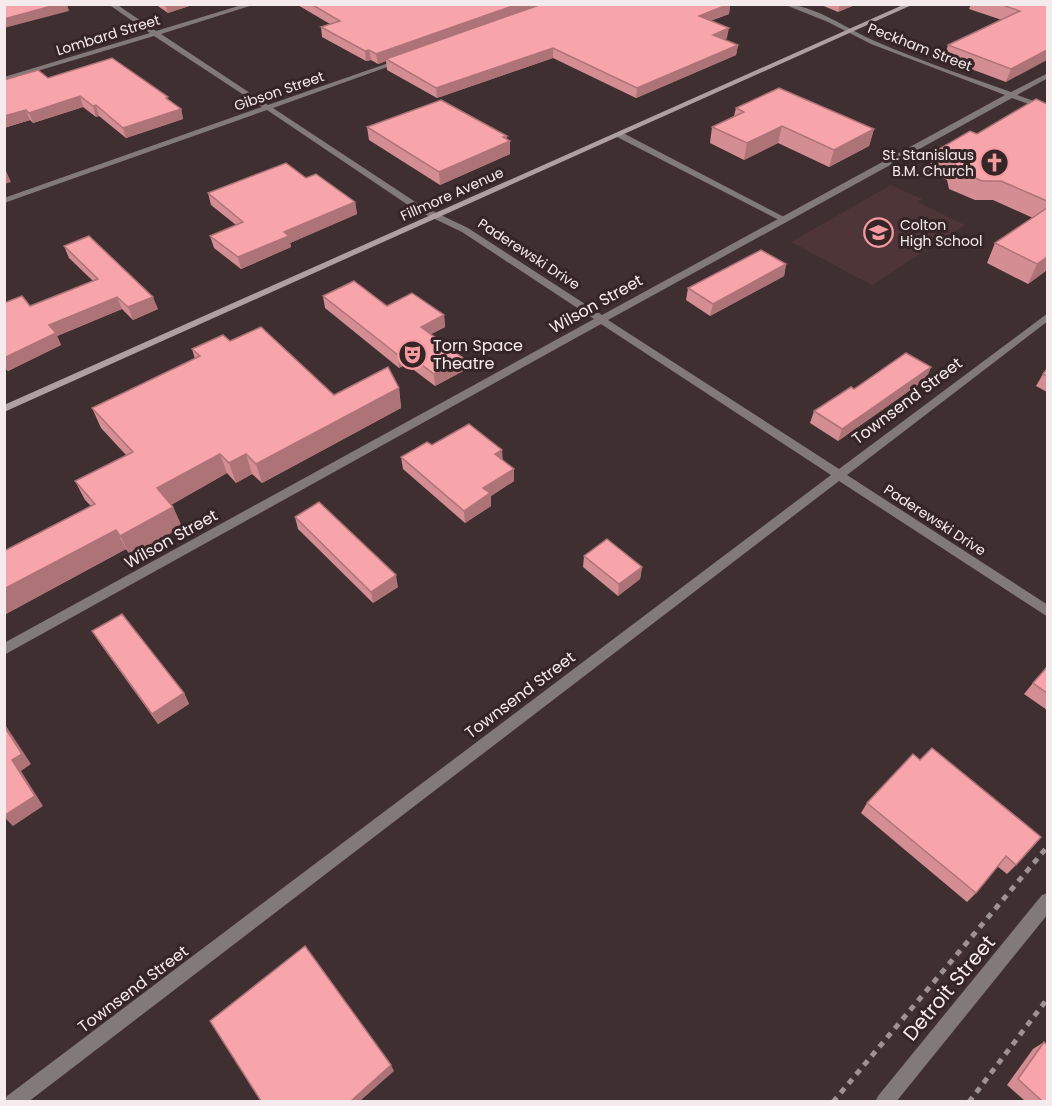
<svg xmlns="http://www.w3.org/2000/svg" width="1052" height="1106" font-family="Poppins,sans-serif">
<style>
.built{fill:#4e3638}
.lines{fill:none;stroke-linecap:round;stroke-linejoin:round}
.path{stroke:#9f9293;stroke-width:5;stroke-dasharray:6 6;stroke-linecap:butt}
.lane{fill:#827979;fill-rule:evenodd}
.street{fill:#827979;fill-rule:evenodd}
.secondary{fill:#aea0a0;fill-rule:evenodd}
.wall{fill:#d48d92}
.shaded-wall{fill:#ad7377}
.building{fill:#f7a4aa;stroke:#ad7377;stroke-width:1.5}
.labels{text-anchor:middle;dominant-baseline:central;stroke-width:6;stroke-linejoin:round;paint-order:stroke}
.far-street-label{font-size:14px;fill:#f6ebec;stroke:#352526}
.far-poi-label{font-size:14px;fill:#f6ebec;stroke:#352526;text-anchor:end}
.street-label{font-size:16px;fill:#f6ebec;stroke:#352526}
.poi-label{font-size:16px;fill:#f6ebec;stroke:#352526;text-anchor:start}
.near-street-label{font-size:20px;fill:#f6ebec;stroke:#352526}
</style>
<rect width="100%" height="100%" fill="#402f30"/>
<!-- built -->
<path class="built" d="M891,185L922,199L918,202L965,225L872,285L791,242Z"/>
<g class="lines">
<!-- path -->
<g class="path">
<path d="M833,1102L1048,846"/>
<path d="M969,1102L1048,998"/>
</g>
<!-- lane -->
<path class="lane" d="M617,133H623L788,219L781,221L617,137Z"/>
<!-- street -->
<g class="street">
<path d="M108,4H116L156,31L245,4H256L161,34L268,105L400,59H404V61L273,108L420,205L468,228L602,315L1005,95L871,44L828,22L783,4C814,4 848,30 877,42C921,61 966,76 1011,92L1048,73V78L1017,95L1048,106V111L1012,98L608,320L839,469L1048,313V321L847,475L1048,605V617L839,481L28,1102H4L7,1096L831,475L601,324L4,655V643L594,319L462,232L414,209L267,110L4,203V198L262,107L154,36L4,81V77L150,33Z"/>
<path d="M1048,893V914L896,1102H875L878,1096L1042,895Z"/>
</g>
<!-- secondary -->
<path class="secondary" d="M905,4H914L4,412V405Z"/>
</g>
<!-- wall -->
<g class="wall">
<path d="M155,4H195L168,13Z"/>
<path d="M296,4H730L729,14L710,21L727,38L724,40L738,45L736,55L636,98L553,58L437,98L387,70L386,61L378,64L371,60L366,61L322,37L321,27L330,24Z"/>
<path d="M819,4H857L838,12Z"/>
<path d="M971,4H1047L1006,82L944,59L948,45L1002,20L969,9Z"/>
<path d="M48,78L169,100L181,109L183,119L126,138L99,116L96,117L83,107L33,123L30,120L4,128V80Z"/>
<path d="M1047,104V270L1028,284L987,263L995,243L1033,218L993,200H975L949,189L947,180L927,171L934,152Z"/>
<path d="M736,108L874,129L869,146L829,167L778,143L744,160L710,143L712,127L734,116Z"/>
<path d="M367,127L507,136V139L510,141V154L440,185L369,140Z"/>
<path d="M306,178L355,202L357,214L290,243L291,247L241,269L214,248L210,236L236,225L211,205L208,193Z"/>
<path d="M64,246L158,309L133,320L122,309L57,336L61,345L8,371L4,367V303L30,306L93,281L69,258Z"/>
<path d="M786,264L784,276L710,316L686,300L688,288Z"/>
<path d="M323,296L444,315L445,327L431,334L463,358V371L435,386L406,364L399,368L325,308Z"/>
<path d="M230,341L334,395L399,388L401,408L262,483L252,474L236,483L227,473L171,505L173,507L182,527L130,555L126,549L4,615V551L91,506L85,500L75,481L126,455L101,428L92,408L195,359L192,349Z"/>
<path d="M931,367L926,379L838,441L810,423L814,411Z"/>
<path d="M1047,369V392L1036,386L1043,374Z"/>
<path d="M432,445L503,460L514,481L491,496V506L465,523L403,469L401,457Z"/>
<path d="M295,517L398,587L373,603L298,529Z"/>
<path d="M584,556L642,567L640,579L618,596L583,567Z"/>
<path d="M92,631L184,693L189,704L158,724L99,642Z"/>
<path d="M1047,667V710L1024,694L1033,683Z"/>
<path d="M913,754L1016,865L1007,874L997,866L976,893L967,902L861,813L867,803Z"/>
<path d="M1044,1042L1047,1101H1025L1007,1085L1033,1049Z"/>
</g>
<!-- shaded-wall -->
<g class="shaded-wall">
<path d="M59,4H67L69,11L4,28V19Z"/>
<path d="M165,4H195L168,13Z"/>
<path d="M518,4H546L386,59V61L378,64L376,54Z"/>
<path d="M729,4H730L729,14L697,26L699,16Z"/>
<path d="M840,4H857L838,12Z"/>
<path d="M729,28L727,38L711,45L713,35Z"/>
<path d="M738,45L736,55L636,98L637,88Z"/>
<path d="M553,48V58L437,98L436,88Z"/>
<path d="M369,50L371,60L366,61L365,51Z"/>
<path d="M1047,50V60L1006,82L1011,69Z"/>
<path d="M80,96L83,107L33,123L29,113Z"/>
<path d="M96,105L99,116L96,117L93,106Z"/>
<path d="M181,109L183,119L126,138L123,128Z"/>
<path d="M26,110L30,120L4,128V116Z"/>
<path d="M782,126L778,143L744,160L747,143Z"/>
<path d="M874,129L869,146L829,167L834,150Z"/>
<path d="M507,136V142L510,141V154L440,185L439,172Z"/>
<path d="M4,171H6L11,182L4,184Z"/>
<path d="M355,202L357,214L290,243L291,247L241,269L238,257L284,232Z"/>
<path d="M1047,257V270L1028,284L1037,264Z"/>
<path d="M786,264L784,276L710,316L713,304Z"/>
<path d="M117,297L122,309L57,336L61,345L8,371L4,365V358L49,325Z"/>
<path d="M153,297L158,309L133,320L128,307Z"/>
<path d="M444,315L445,327L422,339L421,327Z"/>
<path d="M405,352L406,364L399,368L398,355Z"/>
<path d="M463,358V371L435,386L434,374Z"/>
<path d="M931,367L926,379L838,441L842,429Z"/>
<path d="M399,388L401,408L262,483L256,464Z"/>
<path d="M502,450L503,462L495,454Z"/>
<path d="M220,454L227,473L165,508L157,488Z"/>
<path d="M246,454L252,474L236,483L229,463Z"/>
<path d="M514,469V481L491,496V506L465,523L464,511L483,488Z"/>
<path d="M173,507L182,527L130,555L120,536Z"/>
<path d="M116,530L126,549L4,615V589Z"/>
<path d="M642,567L640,579L618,596L619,584Z"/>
<path d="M396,575L398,587L373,603L371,592Z"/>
<path d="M184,693L189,704L158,724L152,714Z"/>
<path d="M4,723L31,764L21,771L43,806L13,826L6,819L4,820L12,760Z"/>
<path d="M391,1065L394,1071L360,1101H351Z"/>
</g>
<!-- building -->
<g class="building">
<path d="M4,4H59L4,19Z"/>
<path d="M311,4H518L376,54L369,50L365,51L321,27L340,21Z"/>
<path d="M542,4H729L699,16L729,28L713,35L738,45L637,88L553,48L436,88L386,59Z"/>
<path d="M999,4H1047V50L1011,69L948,45L1020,11Z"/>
<path d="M112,58L168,97L166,98L181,109L123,128L96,105L93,106L80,96L29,113L26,110L4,116V80L38,70L48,78Z"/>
<path d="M779,88L874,129L834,150L782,126L747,143L712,127L744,112L736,108Z"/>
<path d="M1036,99L1047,104V201L1001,181H982L957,170L954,160L934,152L970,131L977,134Z"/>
<path d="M441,100L507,136L503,137L510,141L439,172L367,127Z"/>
<path d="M286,163L306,178L316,174L355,202L284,232L289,236L238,257L210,236L243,222L208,193Z"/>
<path d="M1047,208V257L1037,264L995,243Z"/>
<path d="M89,236L153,297L128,307L117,297L49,325L56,333L4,358V303L22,296L30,306L98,279L64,246Z"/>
<path d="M761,250L786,264L713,304L688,288Z"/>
<path d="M354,281L387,306L412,293L444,315L421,327L463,358L434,374L405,352L398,355L323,296Z"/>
<path d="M261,327L334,395L388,367L399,388L256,464L246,454L229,463L220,454L157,488L173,507L120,536L116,530L4,589V551L95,504L75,481L133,452L92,408L200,356L192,349L223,335L230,341Z"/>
<path d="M906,353L931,367L842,429L814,411L851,387L854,389Z"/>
<path d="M1047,369V376L1043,374Z"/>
<path d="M469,424L502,450L495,454L514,469L483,488L490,493L464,511L401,457L427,442L432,445Z"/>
<path d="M319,502L396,575L371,592L295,517Z"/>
<path d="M607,539L642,567L619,584L584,556Z"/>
<path d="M122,614L184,693L152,714L92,631Z"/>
<path d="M1047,667V693L1033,683Z"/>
<path d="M4,726L22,754L12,760L35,796L4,816Z"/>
<path d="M932,748L1041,837L1016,865L1006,856L976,893L867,803L913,754L920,760Z"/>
<path d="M305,946L391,1065L351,1101H261L210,1021Z"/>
<path d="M1044,1042L1047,1045V1101H1042L1018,1079Z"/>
</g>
<!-- icons -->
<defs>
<symbol id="church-ring" viewBox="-11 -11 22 22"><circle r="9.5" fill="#352526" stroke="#f49aa1" stroke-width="1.5"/><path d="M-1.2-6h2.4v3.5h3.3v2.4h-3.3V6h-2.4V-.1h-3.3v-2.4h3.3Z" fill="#f49aa1"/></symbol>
<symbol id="school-ring" viewBox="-11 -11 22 22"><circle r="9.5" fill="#352526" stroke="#f49aa1" stroke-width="1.5"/><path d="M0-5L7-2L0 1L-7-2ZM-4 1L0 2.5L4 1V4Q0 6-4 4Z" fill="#f49aa1"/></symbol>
<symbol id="theatre-ring" viewBox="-11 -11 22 22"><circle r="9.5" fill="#352526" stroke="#f49aa1" stroke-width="1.5"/><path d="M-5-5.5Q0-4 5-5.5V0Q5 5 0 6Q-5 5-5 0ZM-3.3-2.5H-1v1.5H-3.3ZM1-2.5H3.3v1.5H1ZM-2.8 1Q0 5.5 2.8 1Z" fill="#f49aa1"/></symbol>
</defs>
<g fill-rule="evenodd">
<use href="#church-ring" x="978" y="146" width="33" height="33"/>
<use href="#school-ring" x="862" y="216" width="33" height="33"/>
<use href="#theatre-ring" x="396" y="338" width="33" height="33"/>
</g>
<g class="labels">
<!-- far-street labels -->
<g class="far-street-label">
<text transform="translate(108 35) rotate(-17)">Lombard Street</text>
<text transform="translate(920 47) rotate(21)">Peckham Street</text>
<text transform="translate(279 91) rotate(-19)">Gibson Street</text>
<text transform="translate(452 194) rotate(-24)">Fillmore Avenue</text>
<text transform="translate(529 254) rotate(33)">Paderewski Drive</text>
<text transform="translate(935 520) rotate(33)">Paderewski Drive</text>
</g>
<!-- far-poi labels -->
<g class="far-poi-label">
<text x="974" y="155">St. Stanislaus<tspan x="974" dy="16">B.M. Church</tspan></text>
<text x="900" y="225" text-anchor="start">Colton<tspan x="900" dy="16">High School</tspan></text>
</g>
<!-- street labels -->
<g class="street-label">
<text transform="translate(596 304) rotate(-29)">Wilson Street</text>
<text transform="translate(907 401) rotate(-37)">Townsend Street</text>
<text transform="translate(171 539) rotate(-29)">Wilson Street</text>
<text transform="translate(520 695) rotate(-37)">Townsend Street</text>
<text transform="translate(133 989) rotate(-37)">Townsend Street</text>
</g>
<!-- poi labels -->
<g class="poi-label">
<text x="433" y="345">Torn Space<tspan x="433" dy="18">Theatre</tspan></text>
</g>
<!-- near-street labels -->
<g class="near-street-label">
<text transform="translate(949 988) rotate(-50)">Detroit Street</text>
</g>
</g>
<!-- border -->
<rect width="1052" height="1106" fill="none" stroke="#f6ebec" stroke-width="12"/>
</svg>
